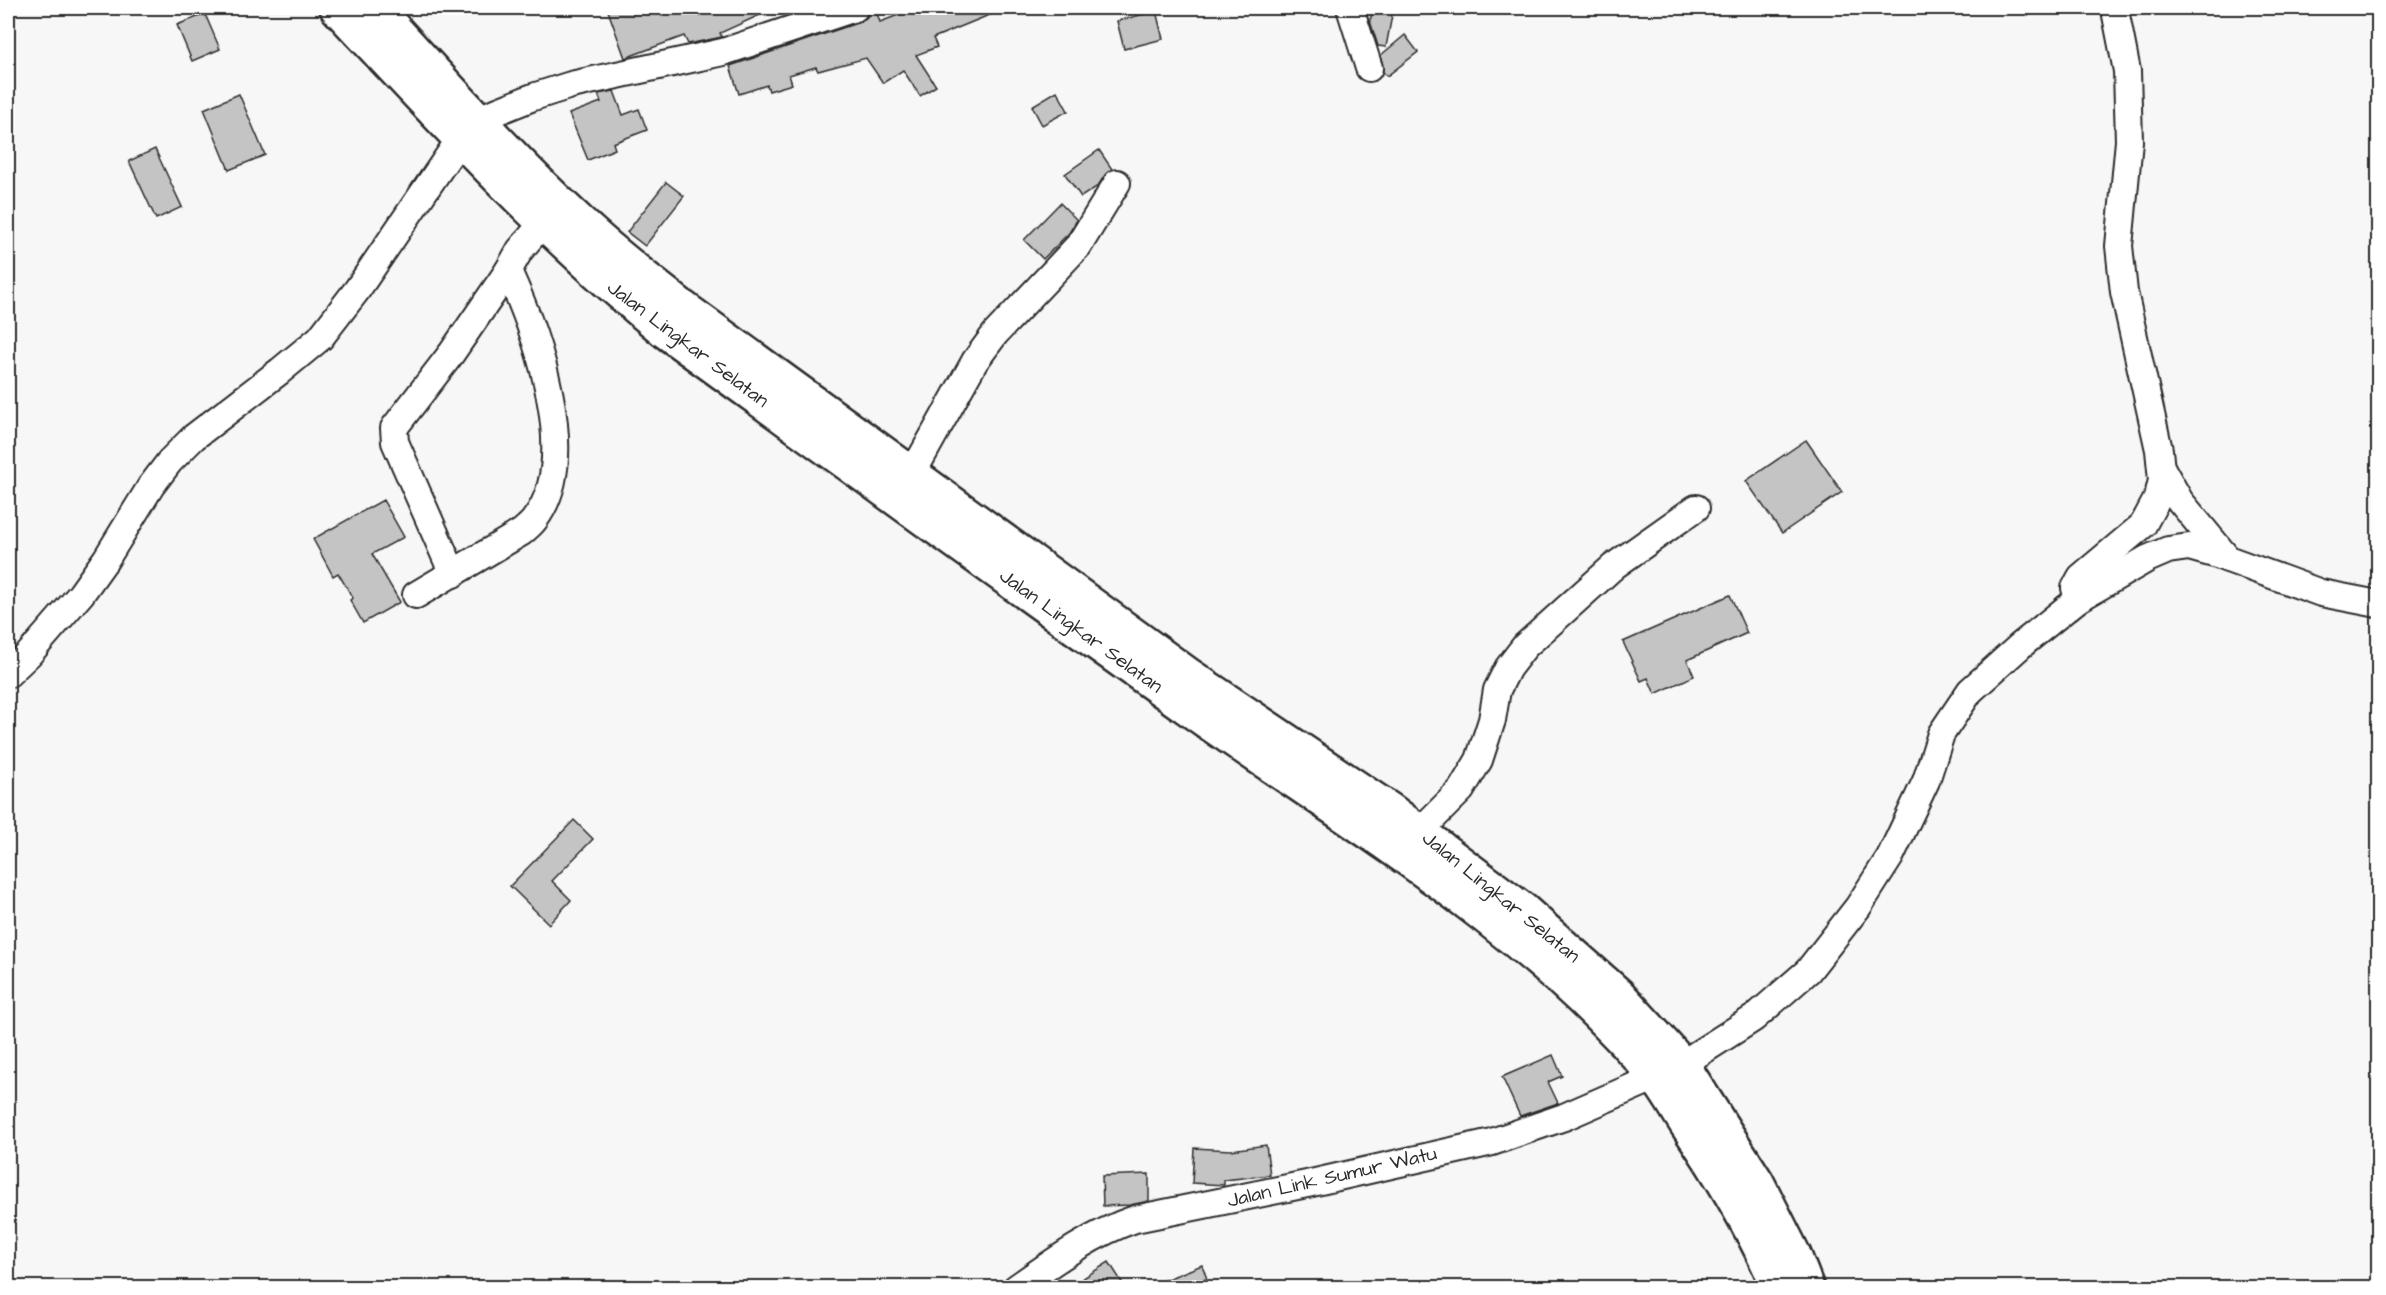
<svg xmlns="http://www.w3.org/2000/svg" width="2386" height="1295" font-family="'Architects Daughter',sans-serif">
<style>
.building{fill:#c4c4c4;stroke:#2b2b2b;stroke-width:1.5}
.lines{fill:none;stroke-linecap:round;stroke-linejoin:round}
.minor-casing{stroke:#2b2b2b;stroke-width:30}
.highway-casing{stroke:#2b2b2b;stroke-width:38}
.minor{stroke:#fff;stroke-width:26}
.highway{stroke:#fff;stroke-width:33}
.labels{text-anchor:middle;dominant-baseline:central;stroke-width:5;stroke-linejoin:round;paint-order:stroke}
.street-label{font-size:20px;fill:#2b2b2b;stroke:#fff}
</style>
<rect width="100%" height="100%" fill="#f7f7f7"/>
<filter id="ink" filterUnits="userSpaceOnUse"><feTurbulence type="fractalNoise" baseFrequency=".0167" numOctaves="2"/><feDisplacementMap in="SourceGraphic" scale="12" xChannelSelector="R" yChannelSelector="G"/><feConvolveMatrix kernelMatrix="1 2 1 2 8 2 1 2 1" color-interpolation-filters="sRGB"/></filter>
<g filter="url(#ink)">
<!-- building -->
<g class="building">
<path d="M607,8H775L720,33L722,37L688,44L684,36L625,58Z"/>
<path d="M870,8H875L880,22L917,8L1004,9L933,38L937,47L916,55L936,86L920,96L903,70L883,83L866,58L818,71L816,67L789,75L792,84L769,91L767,85L739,94L730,66L860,22L867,17Z"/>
<path d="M1373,8L1393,10L1386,47L1378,46L1370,21Z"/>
<path d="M1156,11L1163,39L1124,49L1117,21Z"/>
<path d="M205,14L220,49L192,61L177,25Z"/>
<path d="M1405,35L1418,52L1387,76L1383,72L1381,55Z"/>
<path d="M614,91L623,115L639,109L647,130L613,143L615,149L588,160L569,114L601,102L598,94Z"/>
<path d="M1057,91L1068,111L1042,125L1032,106Z"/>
<path d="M239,94L265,155L229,170L204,109Z"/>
<path d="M155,149L182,207L156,219L129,161Z"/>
<path d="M1099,150L1112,169L1105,175L1098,186L1081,197L1065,174Z"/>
<path d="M666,182L684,196L645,246L627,232Z"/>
<path d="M1060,203L1077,220L1069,233L1043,259L1024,240Z"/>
<path d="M1806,440L1842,492L1782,533L1746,481Z"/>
<path d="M383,500L404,537L372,554L400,602L363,623L350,600L353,598L338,573L333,576L313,539Z"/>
<path d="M1730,595L1747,633L1687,660L1694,676L1655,694L1648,678L1641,681L1623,642Z"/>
<path d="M574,820L593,839L552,881L571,900L549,924L510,886Z"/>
<path d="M1553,1055L1562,1076L1548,1082L1558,1103L1520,1116L1502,1077Z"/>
<path d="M1266,1145L1270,1175L1224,1180V1185L1192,1183L1194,1148L1231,1150Z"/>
<path d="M1149,1174V1201L1130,1205L1103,1206L1102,1176Z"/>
<path d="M1109,1262L1125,1287H1069Z"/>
<path d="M1202,1265L1207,1279L1185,1287H1147Z"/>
</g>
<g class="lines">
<defs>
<g id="minor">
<path d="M1350,8L1369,68"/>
<path d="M478,119L533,97L571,85L723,52L855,8"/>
<path d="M2161,467L2180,501L2228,559"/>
<path d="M912,474L975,361L995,334L1079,245L1117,183"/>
<path d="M453,574L395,442L394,428L451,354L508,271"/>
<path d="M416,595L522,532C526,528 532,524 535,519C582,458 536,332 508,271L520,250L543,223"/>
<path d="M2078,599L2075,588L2081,577L2143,525L2158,497L2162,480L2159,450L2124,292L2119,246L2129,141L2127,71L2115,10"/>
<path d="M8,674L29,654L81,594L106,559L151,486L170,461L194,437L280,371L320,338L357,290L460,139"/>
<path d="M1419,832L1461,790L1479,760L1492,720L1497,690L1508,668L1525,646L1614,566L1696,508"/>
<path d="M1682,1064L1754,1018L1808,971L1858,907L1890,857L1926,781L1941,734L1970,691L2020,646L2078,599L2147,559L2168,550L2189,547L2214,554L2321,593L2378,604"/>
<path d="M1016,1288C1053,1262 1093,1233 1135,1219L1307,1184L1492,1142L1564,1117L1656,1077"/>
</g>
<g id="highway">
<path d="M337,8C442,120 545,233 665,331C840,458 1015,586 1192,711C1352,824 1526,924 1654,1075C1666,1090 1676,1108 1687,1125C1722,1176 1754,1231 1779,1288"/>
<path d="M375,8C443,81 509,157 583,225C614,254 648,280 681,306L1190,676L1390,810L1523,910L1620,996L1682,1064L1757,1182L1794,1255L1807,1288"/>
</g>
</defs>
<!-- minor casing -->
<use href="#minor" class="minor-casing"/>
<!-- highway casing -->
<use href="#highway" class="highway-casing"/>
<!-- minor -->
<use href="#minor" class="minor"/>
<!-- highway -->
<use href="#highway" class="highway"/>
</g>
</g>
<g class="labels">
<!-- street labels -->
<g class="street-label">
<text transform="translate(688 344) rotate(37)">Jalan Lingkar Selatan</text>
<text transform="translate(1081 631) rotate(36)">Jalan Lingkar Selatan</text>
<text transform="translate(1501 897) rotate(39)">Jalan Lingkar Selatan</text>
<text transform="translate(1332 1177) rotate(-13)">Jalan Link Sumur Watu</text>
</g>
</g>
<!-- margin -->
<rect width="2386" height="1295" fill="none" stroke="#fff" stroke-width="30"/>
<rect x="15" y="15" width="2356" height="1265" fill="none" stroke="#2b2b2b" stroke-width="2" filter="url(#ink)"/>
</svg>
